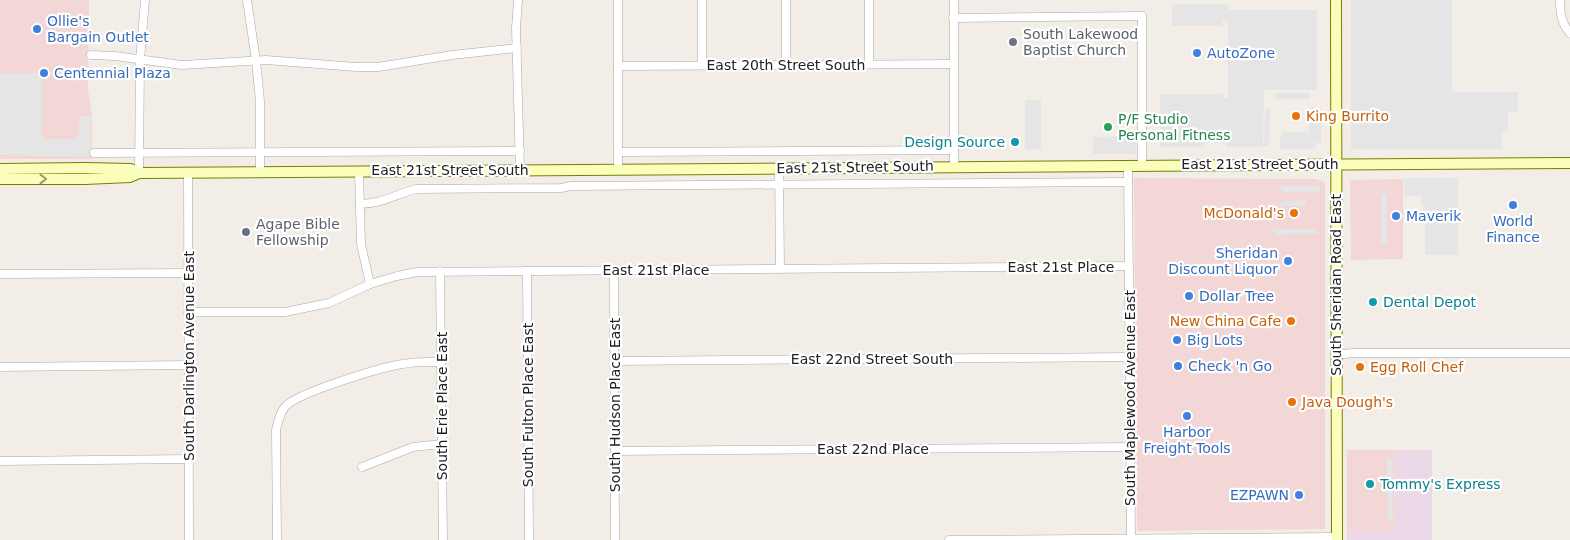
<svg xmlns="http://www.w3.org/2000/svg" width="1570" height="540" font-family="'DejaVu Sans',sans-serif">
<style>
.commercial{fill:#f3d6d6}
.industrial{fill:#ebd9e8}
.parking{fill:#e5e5e5}
.lines{fill:none;stroke-linecap:round;stroke-linejoin:round}
.minor-casing{stroke:#a8a8a8;stroke-width:9}
.secondary-casing{stroke:#758000;stroke-width:12}
.minor{stroke:#fff;stroke-width:8}
.secondary{stroke:#fbfdba;stroke-width:10}
.oneway{stroke:#999a75}
.shop-dot{fill:#3f7fe0;stroke:#fff;stroke-width:2}
.worship-dot{fill:#6b7280;stroke:#fff;stroke-width:2}
.food-dot{fill:#e8710a;stroke:#fff;stroke-width:2}
.leisure-dot{fill:#2e9e5b;stroke:#fff;stroke-width:2}
.culture-dot{fill:#0f9aa8;stroke:#fff;stroke-width:2}
.labels{text-anchor:middle;dominant-baseline:central;stroke-width:4.5;stroke-linejoin:round;paint-order:stroke}
.shop-label{font-size:14px;fill:#366cbe;stroke:#fff;text-anchor:start}
.worship-label{font-size:14px;fill:#5b616d;stroke:#fff;text-anchor:start}
.street-label{font-size:14px;fill:#212121;stroke:#fff}
.food-label{font-size:14px;fill:#c56008;stroke:#fff;text-anchor:start}
.leisure-label{font-size:14px;fill:#27864d;stroke:#fff;text-anchor:start}
.culture-label{font-size:14px;fill:#0d838f;stroke:#fff;text-anchor:start}
</style>
<rect width="100%" height="100%" fill="#f2eee7"/>
<!-- commercial -->
<g class="commercial">
<path d="M0,0H89L88,90L92,114V159H0Z"/>
<path d="M1134,178L1316,179L1325,182V529L1137,531Z"/>
<path d="M1403,179V259L1351,260L1350,180Z"/>
<path d="M1347,450H1394L1395,531H1347Z"/>
</g>
<!-- industrial -->
<path class="industrial" d="M1394,450H1432V540H1347V531H1395Z"/>
<!-- parking -->
<g class="parking">
<path d="M1351,0H1452V92H1518V112H1508V131H1502V149H1351Z"/>
<path d="M1172,4H1228L1229,10H1317V90H1264L1263,147H1227L1224,143H1204V147H1160V94H1222L1224,98H1228V21H1222L1224,26H1172Z"/>
<path d="M0,73H42V139H78L79,116H91V157L0,155Z"/>
<rect x="1275" y="93" width="35" height="6"/>
<rect x="1025" y="100" width="16" height="49"/>
<path d="M1309,108H1321V143H1316L1315,149H1280V136H1283V132H1307V135H1309Z"/>
<path d="M1265,109H1270L1269,146H1264Z"/>
<path d="M1136,136V154H1093V137Z"/>
<path d="M1404,178H1458V255H1425V205H1421V196H1404Z"/>
<path d="M1279,186H1320V192H1283Z"/>
<rect x="1381" y="194" width="6" height="51"/>
<path d="M1307,200L1304,206H1279L1282,201Z"/>
<path d="M1272,229H1317L1320,233L1275,235Z"/>
<path d="M1387,458H1392L1393,520H1388Z"/>
</g>
<g class="lines">
<defs>
<g id="minor">
<path d="M247,0L256,61L260,101V172"/>
<path d="M518,0L516,28L520,170"/>
<path d="M618,0V169"/>
<path d="M786,0V65"/>
<path d="M1560,0C1560,12 1561,23 1570,33"/>
<path d="M953,18L1142,16V165"/>
<path d="M91,55L115,56L182,65L266,60L356,67H378L452,55L517,48"/>
<path d="M869,64V0"/>
<path d="M702,65V0"/>
<path d="M618,66L954,64"/>
<path d="M618,152L954,150"/>
<path d="M94,153L520,151"/>
<path d="M1128,165L1131,540"/>
<path d="M954,166V0"/>
<path d="M779,168L780,269"/>
<path d="M359,171L361,244L370,284"/>
<path d="M188,172L189,540"/>
<path d="M139,173L140,60L145,0"/>
<path d="M360,204C382,204 396,194 416,189L561,188L571,186L1128,182"/>
<path d="M614,270L615,540"/>
<path d="M440,271L443,540"/>
<path d="M527,271L529,540"/>
<path d="M0,274L189,273"/>
<path d="M188,312H285L329,303L370,284L397,276L417,272L1129,266"/>
<path d="M1336,355L1352,353H1570"/>
<path d="M615,361L1130,357"/>
<path d="M0,367L188,365"/>
<path d="M615,451L1131,447"/>
<path d="M0,461L189,459"/>
<path d="M362,467L413,447L442,444"/>
<path d="M277,540L276,430C278,422 280,411 287,405C301,392 381,367 403,364C415,361 429,362 441,362"/>
<path d="M949,540L1337,537"/>
</g>
<g id="secondary">
<path d="M1336,0L1337,540"/>
<path d="M0,169L85,168L131,169L139,173L1570,163"/>
<path d="M0,179H85L130,177L139,173"/>
</g>
</defs>
<!-- minor casing -->
<use href="#minor" class="minor-casing"/>
<!-- secondary casing -->
<use href="#secondary" class="secondary-casing"/>
<!-- minor -->
<use href="#minor" class="minor"/>
<!-- secondary -->
<use href="#secondary" class="secondary"/>
</g>
<!-- one-way arrows -->
<defs><path id="oneway-chevron" d="M-2-3.5L2.5 0L-2 3.5" fill="none" stroke-width="1.6" stroke-linecap="round" stroke-linejoin="round" transform="scale(1.25)"/></defs>
<use class="oneway" href="#oneway-chevron" transform="translate(43 179)"/>
<!-- markers -->
<g class="shop-dot">
<circle cx="37" cy="29" r="5"/>
<circle cx="1197" cy="53" r="5"/>
<circle cx="44" cy="73" r="5"/>
<circle cx="1513" cy="205" r="5"/>
<circle cx="1396" cy="216" r="5"/>
<circle cx="1288" cy="261" r="5"/>
<circle cx="1189" cy="296" r="5"/>
<circle cx="1177" cy="340" r="5"/>
<circle cx="1178" cy="366" r="5"/>
<circle cx="1187" cy="416" r="5"/>
<circle cx="1299" cy="495" r="5"/>
</g>
<g class="worship-dot">
<circle cx="1013" cy="42" r="5"/>
<circle cx="246" cy="232" r="5"/>
</g>
<g class="food-dot">
<circle cx="1296" cy="116" r="5"/>
<circle cx="1294" cy="213" r="5"/>
<circle cx="1291" cy="321" r="5"/>
<circle cx="1360" cy="367" r="5"/>
<circle cx="1292" cy="402" r="5"/>
</g>
<circle class="leisure-dot" cx="1108" cy="127" r="5"/>
<g class="culture-dot">
<circle cx="1015" cy="142" r="5"/>
<circle cx="1373" cy="302" r="5"/>
<circle cx="1370" cy="484" r="5"/>
</g>
<g class="labels">
<!-- shop labels -->
<g class="shop-label">
<text x="47" y="21">Ollie's<tspan x="47" dy="16">Bargain Outlet</tspan></text>
<text x="1207" y="53">AutoZone</text>
<text x="54" y="73">Centennial Plaza</text>
<text x="1406" y="216">Maverik</text>
<text x="1513" y="221" text-anchor="middle">World<tspan x="1513" dy="16">Finance</tspan></text>
<text x="1278" y="253" text-anchor="end">Sheridan<tspan x="1278" dy="16">Discount Liquor</tspan></text>
<text x="1199" y="296">Dollar Tree</text>
<text x="1187" y="340">Big Lots</text>
<text x="1188" y="366">Check 'n Go</text>
<text x="1187" y="432" text-anchor="middle">Harbor<tspan x="1187" dy="16">Freight Tools</tspan></text>
<text x="1289" y="495" text-anchor="end">EZPAWN</text>
</g>
<!-- worship labels -->
<g class="worship-label">
<text x="1023" y="34">South Lakewood<tspan x="1023" dy="16">Baptist Church</tspan></text>
<text x="256" y="224">Agape Bible<tspan x="256" dy="16">Fellowship</tspan></text>
</g>
<!-- street labels -->
<g class="street-label">
<text x="786" y="65">East 20th Street South</text>
<text x="1260" y="164">East 21st Street South</text>
<text transform="translate(855 167) rotate(-1)">East 21st Street South</text>
<text x="450" y="170">East 21st Street South</text>
<text x="1061" y="267">East 21st Place</text>
<text x="656" y="270">East 21st Place</text>
<text transform="translate(1336 285) rotate(-90)">South Sheridan Road East</text>
<text transform="translate(189 356) rotate(-90)">South Darlington Avenue East</text>
<text x="872" y="359">East 22nd Street South</text>
<text transform="translate(1130 398) rotate(-90)">South Maplewood Avenue East</text>
<text transform="translate(528 405) rotate(-90)">South Fulton Place East</text>
<text transform="translate(615 405) rotate(-90)">South Hudson Place East</text>
<text transform="translate(442 406) rotate(-90)">South Erie Place East</text>
<text x="873" y="449">East 22nd Place</text>
</g>
<!-- food labels -->
<g class="food-label">
<text x="1306" y="116">King Burrito</text>
<text x="1284" y="213" text-anchor="end">McDonald's</text>
<text x="1281" y="321" text-anchor="end">New China Cafe</text>
<text x="1370" y="367">Egg Roll Chef</text>
<text x="1302" y="402">Java Dough's</text>
</g>
<!-- leisure labels -->
<g class="leisure-label">
<text x="1118" y="119">P/F Studio<tspan x="1118" dy="16">Personal Fitness</tspan></text>
</g>
<!-- culture labels -->
<g class="culture-label">
<text x="1005" y="142" text-anchor="end">Design Source</text>
<text x="1383" y="302">Dental Depot</text>
<text x="1380" y="484">Tommy's Express</text>
</g>
</g>
</svg>
